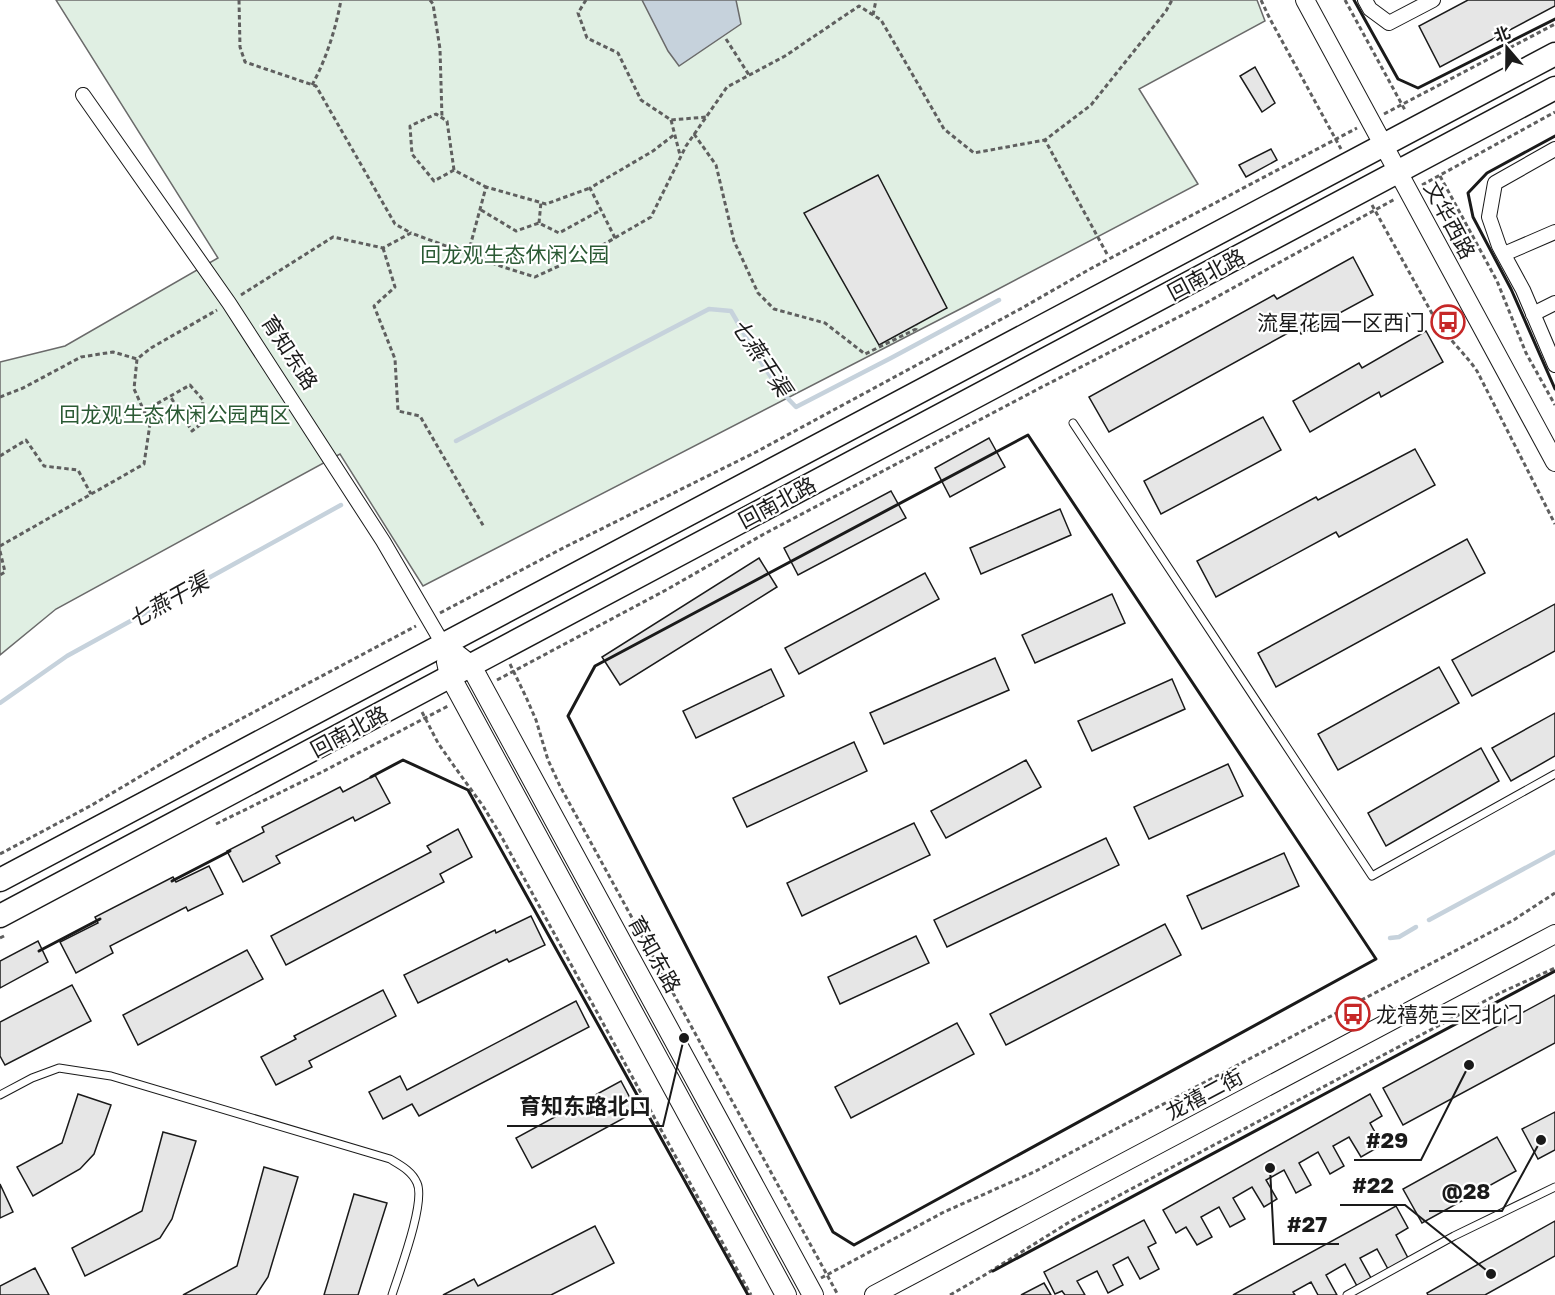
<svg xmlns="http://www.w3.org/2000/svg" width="1555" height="1295" font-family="'Golos Text','Noto Sans SC',sans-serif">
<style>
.green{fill:#e0efe3;stroke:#6a6a6a;stroke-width:1.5}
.water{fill:#c6d2dc;stroke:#6a6a6a;stroke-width:1.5}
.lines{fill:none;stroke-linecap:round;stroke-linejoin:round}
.stream{stroke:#c6d2dc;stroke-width:4.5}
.building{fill:#e6e6e6;stroke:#1a1a1a;stroke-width:1.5}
.service-casing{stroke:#1a1a1a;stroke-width:9}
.minor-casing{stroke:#1a1a1a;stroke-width:16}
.tertiary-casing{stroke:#1a1a1a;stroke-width:20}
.secondary-casing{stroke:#1a1a1a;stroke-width:22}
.primary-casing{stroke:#1a1a1a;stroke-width:25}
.path{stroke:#5f5f5f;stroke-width:3;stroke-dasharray:4.5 3;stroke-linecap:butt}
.service{stroke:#fff;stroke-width:7}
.minor{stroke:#fff;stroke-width:14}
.tertiary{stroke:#fff;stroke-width:18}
.secondary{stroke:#fff;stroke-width:20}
.primary{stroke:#fff;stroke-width:22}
.wall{stroke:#1a1a1a;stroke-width:3}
.labels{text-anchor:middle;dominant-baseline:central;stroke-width:4.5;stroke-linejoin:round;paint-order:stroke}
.street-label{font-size:21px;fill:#1a1a1a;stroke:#fff}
.park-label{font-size:21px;fill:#2b5a34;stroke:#fff}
.poi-label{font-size:21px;fill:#1a1a1a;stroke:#fff;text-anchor:end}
.water-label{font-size:22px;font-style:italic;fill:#1a1a1a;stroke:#fff}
.leader{fill:none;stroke:#1a1a1a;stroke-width:2}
.callout-dot{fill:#1a1a1a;stroke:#fff;stroke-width:2}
.callout-label{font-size:22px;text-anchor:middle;font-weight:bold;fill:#1a1a1a;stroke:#fff;stroke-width:4.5;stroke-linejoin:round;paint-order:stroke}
</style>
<rect width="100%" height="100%" fill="#fff"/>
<!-- green -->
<path class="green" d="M56,0H1257L1265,21L1139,89L1198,184L966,306L423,586L340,454L56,609L0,655V362L65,346L218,258Z"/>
<!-- water -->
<path class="water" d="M642,0H736L741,24L679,66L668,51Z"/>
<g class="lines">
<!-- stream -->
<g class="stream">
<path d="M456,441L709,309L731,311C750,343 769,381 796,407L891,358L999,300"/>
<path d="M0,703L67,656L341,505"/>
<path d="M1429,920L1555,852"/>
<path d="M1390,938L1399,937L1416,927"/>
</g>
</g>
<!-- building -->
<g class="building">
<path d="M1468,0H1555V6L1440,67L1419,26Z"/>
<path d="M1255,67L1275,103L1262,112L1240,76Z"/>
<path d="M1271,149L1277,160L1246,177L1239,165Z"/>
<path d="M878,175L947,308L879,345L804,213Z"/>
<path d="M1353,257L1373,295L1301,334L1297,328L1109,432L1089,397L1274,295L1277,299Z"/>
<path d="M1426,331L1443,362L1381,397L1379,392L1310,432L1293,401L1359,363L1362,368Z"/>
<path d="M1263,417L1281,450L1161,514L1144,481Z"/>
<path d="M989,438L1005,467L950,497L935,468Z"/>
<path d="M1415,449L1435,485L1339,537L1336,532L1216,597L1197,561L1316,497L1318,500Z"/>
<path d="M891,491L906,518L798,575L784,548Z"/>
<path d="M1060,509L1071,535L981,574L970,548Z"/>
<path d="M1467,539L1485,573L1276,687L1258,653Z"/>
<path d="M759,558L777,587L620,685L602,657Z"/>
<path d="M925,573L939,599L799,674L785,648Z"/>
<path d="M1112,594L1125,623L1035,663L1022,635Z"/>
<path d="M1555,604V651L1472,696L1452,660Z"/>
<path d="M995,658L1009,690L884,744L870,713Z"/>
<path d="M1439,667L1459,703L1338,770L1318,734Z"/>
<path d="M771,669L784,696L696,738L683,711Z"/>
<path d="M1172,679L1185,709L1092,751L1078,721Z"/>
<path d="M1555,713V756L1511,781L1492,748Z"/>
<path d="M854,742L867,771L747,827L733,798Z"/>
<path d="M1481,748L1499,781L1386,846L1368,813Z"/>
<path d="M1026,760L1041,787L946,838L931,811Z"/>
<path d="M1228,764L1243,796L1149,839L1134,807Z"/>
<path d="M375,775L390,803L355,821L353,817L276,856L280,863L243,882L227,851L264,832L262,827L340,787L343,792Z"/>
<path d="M914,823L930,855L802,916L787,883Z"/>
<path d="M458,829L472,857L440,874L444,882L286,965L271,936L431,852L427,846Z"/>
<path d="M1106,838L1119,865L947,947L934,920Z"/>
<path d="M1284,853L1299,886L1202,929L1187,896Z"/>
<path d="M209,866L223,894L188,911L186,907L110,946L113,953L76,973L60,942L98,923L95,917L173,877L176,882Z"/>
<path d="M531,916L545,945L509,962L507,959L418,1003L404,975L495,930L496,933Z"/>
<path d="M1165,924L1181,955L1006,1045L990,1014Z"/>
<path d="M916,936L929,963L840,1004L828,977Z"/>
<path d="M38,941L48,962L0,988V961Z"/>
<path d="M247,950L263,979L138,1045L123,1015Z"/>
<path d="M72,985L91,1021L5,1065L0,1056V1022Z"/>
<path d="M383,990L396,1016L309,1061L312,1067L276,1085L261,1057L296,1039L294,1036Z"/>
<path d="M1555,995V1043L1403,1125L1383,1088Z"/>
<path d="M576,1001L589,1027L419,1116L412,1104L383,1119L369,1092L400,1076L407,1090Z"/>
<path d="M957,1023L974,1054L851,1118L835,1087Z"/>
<path d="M621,1081L637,1111L532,1168L516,1138Z"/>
<path d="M78,1094L111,1105L94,1154L80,1169L33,1196L17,1167L62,1143Z"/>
<path d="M1370,1094L1382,1116L1370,1123L1382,1145L1361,1157L1349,1137L1333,1146L1344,1166L1330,1174L1318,1152L1299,1163L1311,1185L1296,1193L1284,1170L1266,1180L1277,1199L1264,1207L1252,1187L1233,1198L1245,1219L1230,1227L1219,1207L1201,1217L1212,1237L1197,1245L1186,1227L1176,1233L1163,1210Z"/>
<path d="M1555,1112V1150L1538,1159L1522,1129Z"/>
<path d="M163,1132L196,1141L172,1219L160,1238L85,1276L72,1248L142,1211Z"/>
<path d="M1497,1137L1516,1171L1422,1223L1403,1189Z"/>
<path d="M264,1167L298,1177L268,1277L256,1295H183L237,1266Z"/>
<path d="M0,1184L13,1212L0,1218Z"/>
<path d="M354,1194L387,1203L358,1295H324Z"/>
<path d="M1396,1206L1408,1228L1396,1235L1408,1258L1388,1269L1377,1249L1360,1258L1371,1278L1357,1286L1345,1264L1326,1275L1337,1295H1318L1311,1282L1293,1292L1295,1295H1233Z"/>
<path d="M1144,1220L1156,1243L1148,1247L1159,1269L1140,1279L1128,1257L1113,1265L1123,1285L1108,1293L1097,1271L1077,1281L1085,1295H1065L1062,1291L1055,1294L1044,1272Z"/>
<path d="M1555,1221V1256L1485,1295H1428L1427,1293Z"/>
<path d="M595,1226L614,1263L551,1295H443L474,1279L478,1286Z"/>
<path d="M35,1268L49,1295H0V1286Z"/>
<path d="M1044,1283L1051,1295H1021Z"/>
</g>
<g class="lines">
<defs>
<g id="service">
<path d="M1073,423L1372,876L1555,774"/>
<path d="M0,1095L32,1078L59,1068L111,1076L390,1159C400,1165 412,1171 417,1183C426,1202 399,1273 392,1295"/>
<path d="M1347,1295L1454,1236L1555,1187"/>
</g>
<g id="minor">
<path d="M1365,0L1370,9L1389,23L1433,0"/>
<path d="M83,95L229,303L383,541L443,644"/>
<path d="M1555,149L1495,183L1489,217L1499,246L1523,290L1555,365"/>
<path d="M1504,254L1555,232"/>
<path d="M1533,314L1555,303"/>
</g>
<g id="tertiary">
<path d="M1305,0L1555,462"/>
<path d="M874,1295L1555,934"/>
</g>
<g id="secondary">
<path d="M443,644L471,666L813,1295"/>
<path d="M447,662L450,676L786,1295"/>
</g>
<g id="primary">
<path d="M0,880L1555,54"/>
<path d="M0,916L1555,88"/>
</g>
</defs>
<!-- service casing -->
<use href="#service" class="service-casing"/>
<!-- minor casing -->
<use href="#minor" class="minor-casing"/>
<!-- tertiary casing -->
<use href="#tertiary" class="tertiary-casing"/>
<!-- secondary casing -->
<use href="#secondary" class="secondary-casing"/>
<!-- primary casing -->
<use href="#primary" class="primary-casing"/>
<!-- path -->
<g class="path">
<path d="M239,0L240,47L245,62L316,86L395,224L411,233"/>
<path d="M430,0L433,4L440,49L442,118"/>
<path d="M586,0L578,13L587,38L618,53L641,100L671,120L707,117"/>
<path d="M1261,0L1270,19L1341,149"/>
<path d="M1345,0L1406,112"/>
<path d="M873,15L876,0"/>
<path d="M726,39L749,75"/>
<path d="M312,85C326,60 336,28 341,0"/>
<path d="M1384,114L1555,24"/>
<path d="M671,120L680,155"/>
<path d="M694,134L716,165L734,241L758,293L774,309L825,323L865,354L916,329V325"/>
<path d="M454,170L447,121L436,114L410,126L412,154L434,181L454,170L486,187"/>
<path d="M1440,176L1497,281L1526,353L1555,405"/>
<path d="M1422,185L1555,112"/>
<path d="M1372,205L1434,317C1446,337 1464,352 1477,371L1555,524"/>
<path d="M481,210L516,231L539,223L559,233L601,210"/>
<path d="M539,223L541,202"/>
<path d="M615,238L590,188L653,151L675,134"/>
<path d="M383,248L395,287L374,306L395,359L398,411L420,416L484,527"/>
<path d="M468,254L486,187L546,204L590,188"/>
<path d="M1107,254L1045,140L1091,105L1166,11L1172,0"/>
<path d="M241,295L333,237L383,248L411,233L503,267L535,277L594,250L651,217L686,146L727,87L785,56L859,6L881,20L944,129L974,153L1045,140"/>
<path d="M0,397L23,388L81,357L113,352L137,359"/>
<path d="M144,411L190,385L203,400L201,424L192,431L170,396"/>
<path d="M0,456L26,440L44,466L78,470L91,494"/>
<path d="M0,546L144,464L150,424L134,389L137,359L151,348L217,310"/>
<path d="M0,551L5,572L0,575"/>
<path d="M440,613L565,547L756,452L1022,308L1090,269L1357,128"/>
<path d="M510,664L526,697L536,720L548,760L560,786L838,1295"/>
<path d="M497,680L666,590L764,534L1038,389L1202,305L1395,199"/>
<path d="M422,712L438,743L454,766L483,806L500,834L751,1295"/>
<path d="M216,824L320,773L448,706"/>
<path d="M0,854L92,805L205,738L416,626"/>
<path d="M0,938L6,935"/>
<path d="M821,1278L944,1212L1034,1172L1512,921L1555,893"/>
<path d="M950,1295L983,1276L1071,1221L1500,993L1555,968"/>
</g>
<!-- service -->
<use href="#service" class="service"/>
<!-- minor -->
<use href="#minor" class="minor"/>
<!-- tertiary -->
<use href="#tertiary" class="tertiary"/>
<!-- secondary -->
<use href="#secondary" class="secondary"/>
<!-- primary -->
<use href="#primary" class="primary"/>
<!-- wall -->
<g class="wall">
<path d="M1354,0L1398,79L1418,88L1555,19"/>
<path d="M1555,136L1487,173L1468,193L1473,217L1511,289L1555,389"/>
<path d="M1028,435L1376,959L854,1245L833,1232L568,716L595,666Z"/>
<path d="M371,777L403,760L468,790L748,1295"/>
<path d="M172,881L230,851"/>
<path d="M39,951L100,919"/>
<path d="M993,1271L1555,971"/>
</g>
</g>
<!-- icons -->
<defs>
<symbol id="bus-ring" viewBox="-11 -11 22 22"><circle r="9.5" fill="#fff" stroke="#c62828" stroke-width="1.5"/><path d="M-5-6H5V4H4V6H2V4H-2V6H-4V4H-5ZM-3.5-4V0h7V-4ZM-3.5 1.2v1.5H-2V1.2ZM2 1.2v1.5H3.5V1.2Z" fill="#c62828"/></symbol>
</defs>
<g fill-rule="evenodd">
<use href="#bus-ring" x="1429" y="303" width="38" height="38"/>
<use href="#bus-ring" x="1334" y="995" width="38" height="38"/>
</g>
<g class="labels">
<!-- street labels -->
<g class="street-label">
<text transform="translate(1450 220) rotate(62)">文华西路</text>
<text transform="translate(1206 274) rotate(-28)">回南北路</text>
<text transform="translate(290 352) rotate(57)">育知东路</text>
<text transform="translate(777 502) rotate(-28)">回南北路</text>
<text transform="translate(349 731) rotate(-28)">回南北路</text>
<text transform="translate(655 954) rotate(61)">育知东路</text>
<text transform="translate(1204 1094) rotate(-28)">龙禧二街</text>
</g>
<!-- park labels -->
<g class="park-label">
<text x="515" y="254">回龙观生态休闲公园</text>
<text x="175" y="414">回龙观生态休闲公园西区</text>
</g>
<!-- poi labels -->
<g class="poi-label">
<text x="1425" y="322">流星花园一区西门</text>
<text x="1376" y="1014" text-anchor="start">龙禧苑三区北门</text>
</g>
<!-- water labels -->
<g class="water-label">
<text transform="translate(762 357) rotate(56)">七燕干渠</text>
<text transform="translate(168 600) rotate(-29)">七燕干渠</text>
</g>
</g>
<!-- callouts -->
<path class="leader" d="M684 1038L663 1126H507M1469 1065L1421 1160H1354M1491 1274L1405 1205H1340M1541 1140L1502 1211H1429M1270 1168L1274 1244H1339"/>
<g class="callout-dot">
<circle cx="684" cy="1038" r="6"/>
<circle cx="1469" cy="1065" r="6"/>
<circle cx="1491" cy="1274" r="6"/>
<circle cx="1541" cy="1140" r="6"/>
<circle cx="1270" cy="1168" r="6"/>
</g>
<g class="callout-label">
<text x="585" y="1114">育知东路北口</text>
<text x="1387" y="1148">#29</text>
<text x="1373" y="1193">#22</text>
<text x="1466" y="1199">@28</text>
<text x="1307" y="1232">#27</text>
</g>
<!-- north arrow -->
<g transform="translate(1507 48) rotate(340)" stroke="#ffffff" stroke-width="4.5" paint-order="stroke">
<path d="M0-4.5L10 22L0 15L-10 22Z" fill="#1a1a1a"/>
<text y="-9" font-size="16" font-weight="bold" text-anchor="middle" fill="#1a1a1a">北</text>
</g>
</svg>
